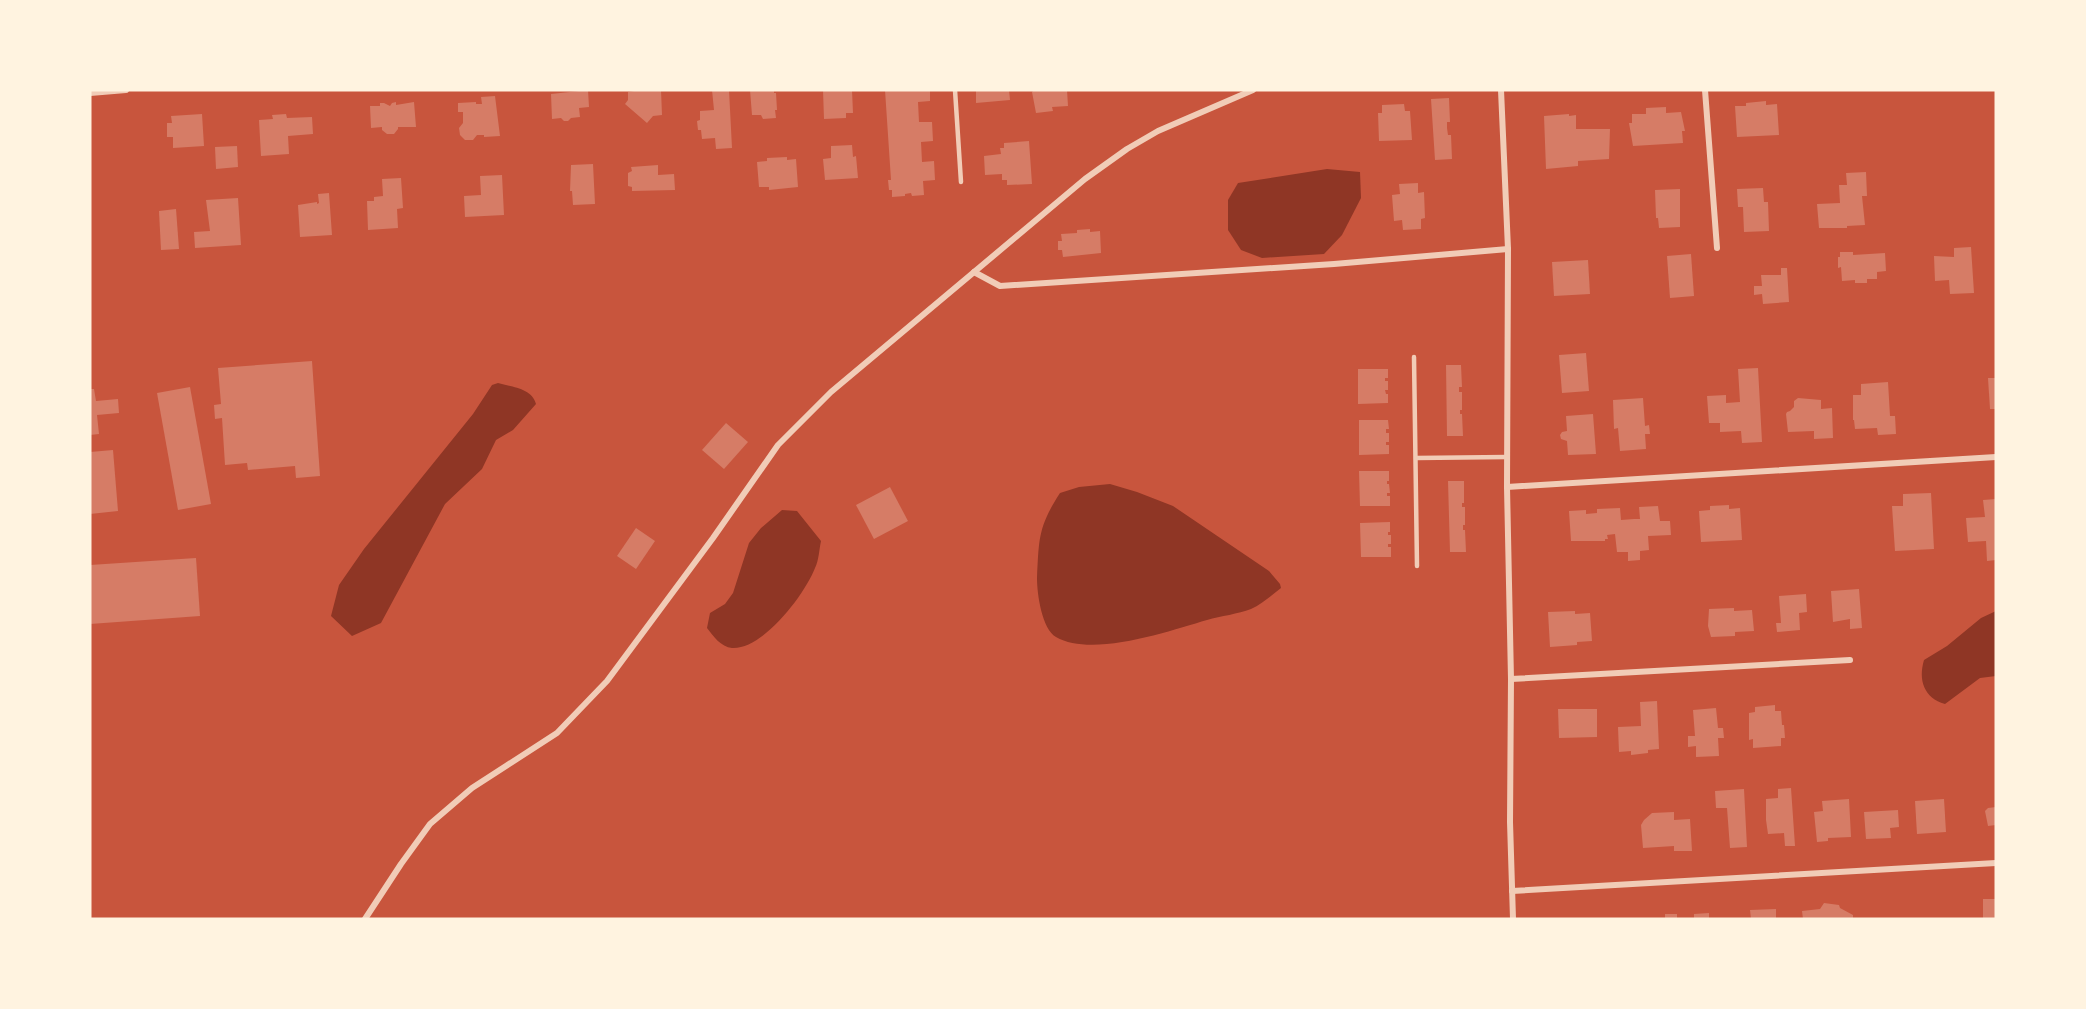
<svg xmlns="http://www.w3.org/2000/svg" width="2086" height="1009" font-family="Raleway,sans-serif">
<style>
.water{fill:#8f3625}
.building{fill:#d67c66}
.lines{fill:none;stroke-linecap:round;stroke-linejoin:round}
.service{stroke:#f1ccb7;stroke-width:4.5}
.minor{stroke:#f1ccb7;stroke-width:6}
</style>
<rect width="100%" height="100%" fill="#c8553d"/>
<!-- water -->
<g class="water">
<path d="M1327,169L1360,172L1361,198L1342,235L1324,254L1262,258L1241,250L1228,230V200L1238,183Z"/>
<path d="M498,383C512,387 532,388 536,404L513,430L496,440L482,469L445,504L381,623L352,636L331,616L339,585L364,549L473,414L492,385Z"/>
<path d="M1110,484L1137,492L1173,506L1269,571L1280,584L1281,588C1272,595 1262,604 1251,609C1238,614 1221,616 1207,620C1169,631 1092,658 1056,637C1042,629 1037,594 1037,578C1039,539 1038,527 1060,493L1079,487Z"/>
<path d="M782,510L797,511L821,541C819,550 819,560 815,568C805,594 763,650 732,648C721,647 713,636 707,628L710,613L725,604L733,593L749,543L761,528Z"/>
<path d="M1996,611V676L1980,678L1945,704C1924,698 1918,680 1924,660L1947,646L1981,618Z"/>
</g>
<!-- building -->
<g class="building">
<path d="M588,90L589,107L579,108L580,117L571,118L568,121H564L561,118L552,119L551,94Z"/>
<path d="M640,90H661L662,115L653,116L647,123L625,104L628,100V92Z"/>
<path d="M712,90H729L732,148L716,149L715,138L702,139L701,130H698L697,121L700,120V111L714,110Z"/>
<path d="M750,90H774V93H776L777,110H775L776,118L763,119L761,115H752Z"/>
<path d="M823,90H852L853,113H846V118L824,119Z"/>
<path d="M885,90H930V101L918,102L919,122H932L933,141L921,142L922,162L934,161L935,180L923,181L924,195L912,196L911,193L905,194V196L892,197V190H889L888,180H891Z"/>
<path d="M976,90H1009L1010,100L976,103Z"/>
<path d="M1034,90H1067L1068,106L1052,107L1053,111L1036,113L1032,92Z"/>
<path d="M495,96L500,136L484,137V135H477L473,140H465L460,135L459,128L463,123V112H458V103L476,102V104H482L481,97Z"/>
<path d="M1449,98L1450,122H1447V128L1448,135H1451L1452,159L1435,160L1431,99Z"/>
<path d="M1766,101V105L1777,104L1779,135L1737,137L1735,106H1746V103Z"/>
<path d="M396,102V105L414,102L416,127H398V129L394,134H387L382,130V127L371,128L370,106H380V103H384L390,106L392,103Z"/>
<path d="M1404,104L1405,111H1410L1412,140L1379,141L1378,113H1382V105Z"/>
<path d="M1666,107V113L1681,112L1685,131H1682L1683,143L1633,146L1629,123H1632V114H1646V108Z"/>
<path d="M202,114L204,146L173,148V137H167V123H172L171,116Z"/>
<path d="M286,114L287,118L312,117L313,134L288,136L289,154L261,156L259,120L273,119L272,115Z"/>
<path d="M1569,114V116L1576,115V129H1610L1609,159L1578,161V166L1546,169L1544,116Z"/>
<path d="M1029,141L1032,184L1007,185V180H1002V174L985,175L984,156L1001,154L1000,148H1004V143Z"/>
<path d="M852,145L853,157L856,156L858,178L825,180L823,159L831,158V146Z"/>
<path d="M237,146L238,167L216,169L215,147Z"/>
<path d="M787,157V160L796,159L798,187L769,190V187H759L757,162L767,161V158Z"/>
<path d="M593,164L595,204L573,205L572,191H570L571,165Z"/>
<path d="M658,165V175L674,174L675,190L632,191V187L628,186V173L632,171L631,167Z"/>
<path d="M1866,172L1867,196H1862L1865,225L1847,226V228H1819L1817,204L1840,203L1839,185H1847L1846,173Z"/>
<path d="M502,175L504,215L465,217L464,196L481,195L480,176Z"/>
<path d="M401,178L403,208L397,209L398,228L368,230L367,201H374V197L383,196L382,179Z"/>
<path d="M1418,183V193L1424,192L1425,218L1421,219V229L1403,230L1402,220L1394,221L1392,195L1400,194L1399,184Z"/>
<path d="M1763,188L1764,202H1768L1769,231L1744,232L1743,207H1738L1737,189Z"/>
<path d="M1680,189V227L1659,228L1658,218H1656L1655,190Z"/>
<path d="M329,193L332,235L300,237L298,205L317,202V204L319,203L318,194Z"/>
<path d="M238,198L241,245L195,248L194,232L210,231L206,200Z"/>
<path d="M176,209L179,249L161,250L159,211Z"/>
<path d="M1090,229V232L1100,231L1101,253L1063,257L1062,250H1058V241H1062L1061,234L1077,233V230Z"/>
<path d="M1971,247L1974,293L1950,294L1949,280L1935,281L1934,256L1954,257V248Z"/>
<path d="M1840,252H1853V255L1885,253L1886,271L1877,272V279H1867V283H1855V280L1842,281L1841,267L1838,268V257H1840Z"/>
<path d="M1691,254L1694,296L1670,298L1667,256Z"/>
<path d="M1588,260L1590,294L1554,296L1552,262Z"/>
<path d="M1781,268H1787L1789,302L1763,304L1762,294L1754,295V286H1762L1761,275H1781Z"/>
<path d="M1586,353L1589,391L1562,393L1559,355Z"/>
<path d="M312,361L320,476L296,478L295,466L248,470L247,463L225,465L222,418L215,419L214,405L221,404L218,368Z"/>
<path d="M1446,365H1461L1462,387H1459V392H1462V410H1460V414H1462L1463,436H1447Z"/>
<path d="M1758,368L1762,442L1742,443L1741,431L1720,432V423H1709L1707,396L1726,395V403L1740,402L1738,369Z"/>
<path d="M1358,369H1388V378H1385V381H1388V390H1385L1386,394H1388V403L1358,404Z"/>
<path d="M1988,378H1996V409H1990Z"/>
<path d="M1888,382L1890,416H1895L1896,434L1878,435L1877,428L1855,429L1854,420H1853V395H1861V384Z"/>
<path d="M190,387L211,504L178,510L157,393Z"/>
<path d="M90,389H94L96,401L118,399L119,413L97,415L99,434L90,435Z"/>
<path d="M1643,398L1645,426L1649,425L1650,434H1645L1646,449L1620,451L1618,428L1614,429L1613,400Z"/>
<path d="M1798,398L1821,400V409L1832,408L1833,438L1814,439V431L1788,432L1786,414L1787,412L1790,411L1794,407V401Z"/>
<path d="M1593,414L1596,454L1568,455L1567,441L1561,439L1560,435L1562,432L1567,431L1566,416Z"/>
<path d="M1359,420H1388L1389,429H1386V433H1389V442H1386V445H1389V454L1359,455Z"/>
<path d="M726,423L748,442L724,469L702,450Z"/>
<path d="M113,450L118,511L90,514V452Z"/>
<path d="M1359,471H1389V481H1387V484H1389L1390,493H1387V496H1390V506H1360Z"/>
<path d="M1448,481H1464V503H1462V507H1465V525H1463V530H1465L1466,552H1450Z"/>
<path d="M890,487L908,521L874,539L856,505Z"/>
<path d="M1931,493L1934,549L1895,551L1892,506H1903V494Z"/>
<path d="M1996,499V560L1987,561L1986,541L1968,542L1966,518L1985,517L1983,500Z"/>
<path d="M1729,505V509L1740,508L1742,540L1701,542L1699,511L1710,510V506Z"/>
<path d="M1658,506L1660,521H1670L1671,535L1648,536L1649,550L1640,551V560L1628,561V552H1617L1615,534L1607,535L1608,539H1605V541H1571L1569,511L1586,510V514L1597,513V509L1620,508L1621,520L1634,519H1640L1639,507Z"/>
<path d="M1390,522V532H1388V535H1391V544H1388V547H1391V557H1361L1360,523Z"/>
<path d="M636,528L655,541L636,569L617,556Z"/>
<path d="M196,558L200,616L90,624V565Z"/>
<path d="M1859,589L1862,628L1850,629V619L1833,622L1831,591Z"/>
<path d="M1806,594L1807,612L1799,613L1800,630L1777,632L1776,623H1781L1779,596Z"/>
<path d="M1734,608V611L1752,610L1754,631L1735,632V636L1711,637L1708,626L1709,609Z"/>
<path d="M1575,611V614L1590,613L1592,641L1577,642V645L1550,647L1548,612Z"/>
<path d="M1657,701L1659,749L1648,750V753L1631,755V751L1619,752L1618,727L1641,726L1640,702Z"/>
<path d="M1775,705V711H1781L1782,725H1784L1785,738H1781V746L1753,748V739L1749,740V713L1755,712V707Z"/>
<path d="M1716,708L1718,728H1723L1724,738H1718L1719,756L1696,757V746L1688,747V736H1695L1693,710Z"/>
<path d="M1558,709H1597V737L1559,738Z"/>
<path d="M1791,788L1795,846H1785L1784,833L1768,834L1766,820V799L1778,798V789Z"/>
<path d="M1744,789L1747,847L1730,848L1727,808H1716L1715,791Z"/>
<path d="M1849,799L1851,837L1828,838V841L1817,842L1814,812L1823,811L1822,801Z"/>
<path d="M1944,799L1946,832L1917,834L1915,801Z"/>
<path d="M1996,807V825L1988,826L1985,811L1988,808Z"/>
<path d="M1898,810L1899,827L1890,828L1891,838L1866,839L1864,812Z"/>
<path d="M1674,812V820L1690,819L1692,851H1674V846L1643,848L1641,825L1644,820L1652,813Z"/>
<rect x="1983" y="899" width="13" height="20"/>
<path d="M1824,903L1839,905L1840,908L1853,915V919H1803L1802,911L1820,909Z"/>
<path d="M1776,909V919H1751L1750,910Z"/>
<path d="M1709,913V919H1694V914Z"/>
<rect x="1665" y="914" width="12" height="5"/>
</g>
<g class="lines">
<!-- service -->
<g class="service">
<path d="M955,90L961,182"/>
<path d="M1414,357L1417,566"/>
<path d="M1416,458L1507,457"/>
</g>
<!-- minor -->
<g class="minor">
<path d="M1501,90L1508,249L1507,487L1511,679L1510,822L1513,919"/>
<path d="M1705,90L1717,248"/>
<path d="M90,93L126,90"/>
<path d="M974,272L1000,286L1334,264L1508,249"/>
<path d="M1507,487L1996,457"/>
<path d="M1511,679L1850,660"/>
<path d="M1512,891L1996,863"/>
<path d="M365,919L401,864L430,824L472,788L557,733L607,681L713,538L778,445L831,392L1085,179L1127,149L1158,131L1253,90"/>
</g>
</g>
<!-- border -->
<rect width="2086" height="1009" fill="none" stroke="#fff3e0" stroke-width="183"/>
</svg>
